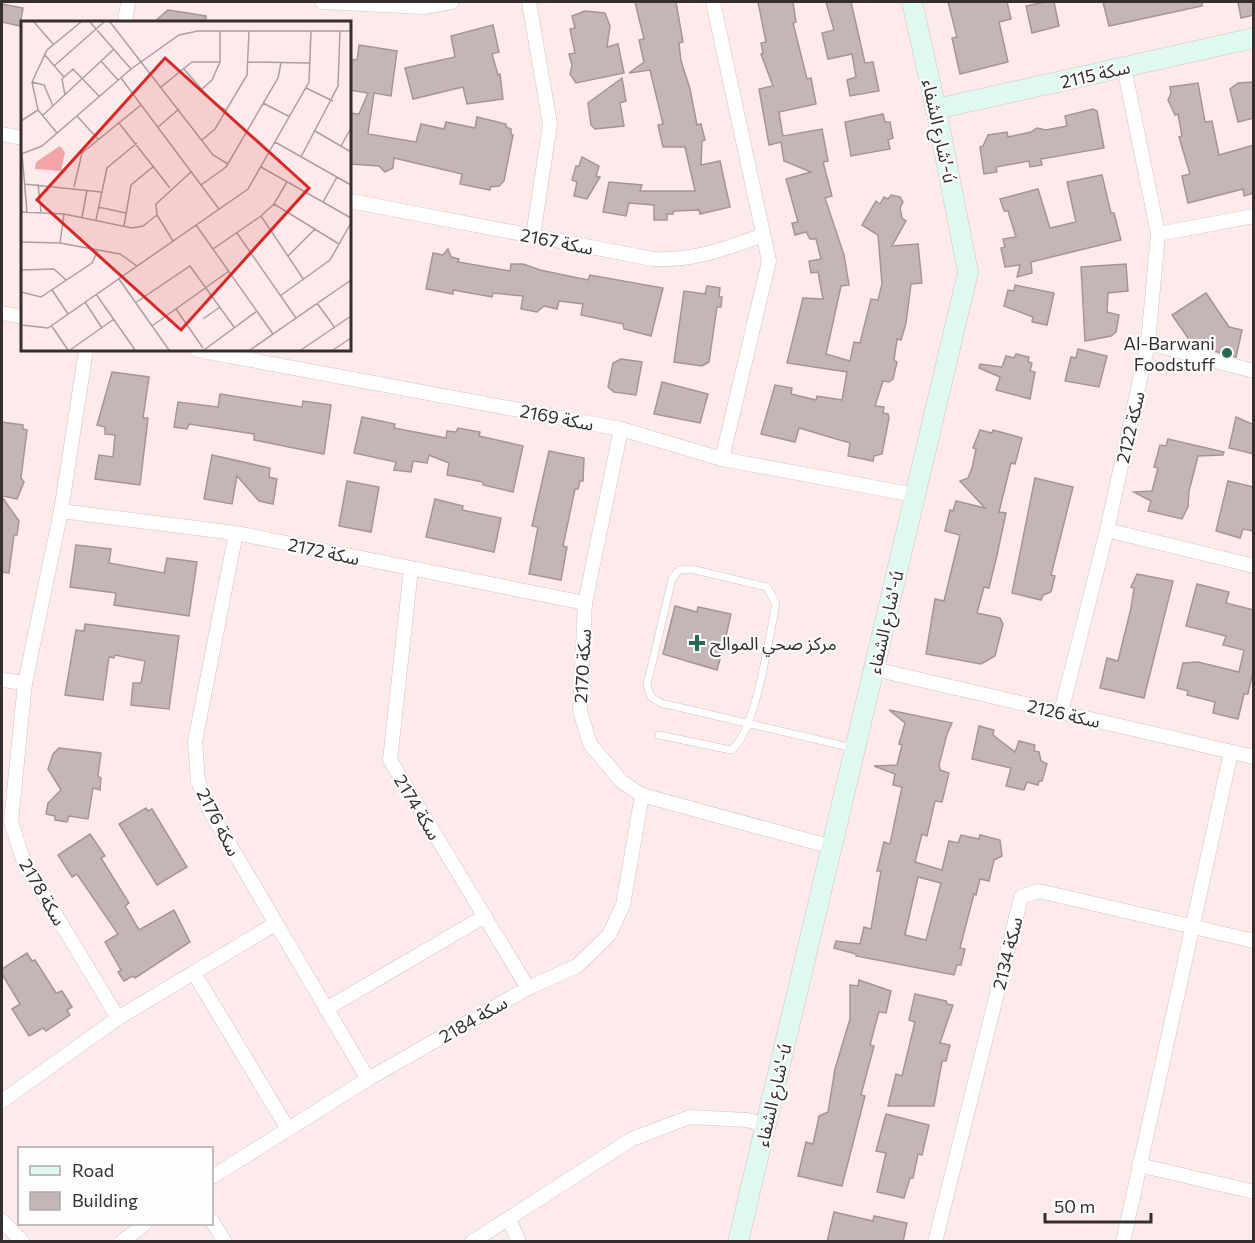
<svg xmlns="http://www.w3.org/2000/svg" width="1255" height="1243" font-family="Commissioner,'Noto Sans Arabic',sans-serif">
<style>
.building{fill:#c6b5b5;stroke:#a59595;stroke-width:1.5;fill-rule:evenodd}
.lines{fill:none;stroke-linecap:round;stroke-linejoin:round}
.lane-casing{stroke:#d3c2c2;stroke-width:8}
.street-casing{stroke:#d3c2c2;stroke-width:15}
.secondary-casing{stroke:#d3c2c2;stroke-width:21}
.lane{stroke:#fff;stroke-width:7}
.street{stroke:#fff;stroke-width:14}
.secondary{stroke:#dff9f1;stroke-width:20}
.poi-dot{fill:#276857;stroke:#fdfdfd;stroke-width:2}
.labels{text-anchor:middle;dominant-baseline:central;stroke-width:4.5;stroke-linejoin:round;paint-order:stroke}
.street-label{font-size:18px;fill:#352e2e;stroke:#fdfdfd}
.poi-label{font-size:18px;fill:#352e2e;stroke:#fdfdfd;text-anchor:end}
.inset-road{fill:none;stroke:#ad9f9f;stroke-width:1.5}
.view{fill:#d62828;fill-opacity:0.15;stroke:#d62828;stroke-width:3}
.inset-edge{fill:none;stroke:#352e2e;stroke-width:3}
</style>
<rect width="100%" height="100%" fill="#fdebeb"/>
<!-- building -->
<g class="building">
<path d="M635,2H676L683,42L679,43L681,61L690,89L697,125L701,124L705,140L702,141L701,165L720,161L730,207L700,214L699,210L674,211L673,214H667V220H654V205L629,203L626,216L603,212L609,182L642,185L640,191H695L685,147H663L658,125L663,124L650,70L629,73L644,62L639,40L644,39Z"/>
<path d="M758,2H793L796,22L793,23L807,79L811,78L816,104L779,112L783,136L822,129L828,161L823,162L832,196L825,198L844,255L849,285L841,286L826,354L850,361L854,342L860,343L871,299L878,300L882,284L878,235L862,225L876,201L880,204L884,197L888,199L891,195L900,197L903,202L900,208L902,218L906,221L892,246L918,244L922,283L911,284L906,323L901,340L897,339L894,360L897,362L893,379L889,382L883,381L875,406L884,407L883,413L888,414L889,418L882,454L874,456L873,461L848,456L850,443L799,428L795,442L761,434L775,385L792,388L791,394L816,400L817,396L842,400L847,372L787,363L803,298L823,299L818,272L811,273L809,261L821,259L816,239H810L806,232L795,235L792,223L798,222L786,179L811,172L784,161L781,142L769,145L759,89L773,86L761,54L763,53L761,43L766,42Z"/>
<path d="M826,2H851L865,63L873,62L879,91L850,96L847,80L856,77L852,54L828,59L822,33L834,30Z"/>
<path d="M948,2H1007L1011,19L999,22L1008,62L960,74L952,38L957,37Z"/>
<path d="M1045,2H1054L1059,26L1032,33L1026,6Z"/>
<path d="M1103,2H1202V6L1109,26Z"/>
<path d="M1238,2H1254V15L1241,18Z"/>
<path d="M2,4L23,8L20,26L2,22Z"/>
<path d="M168,10L206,16V22H154Z"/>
<path d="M585,11L605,13L610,26L607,47L618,44L624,73L576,83L570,74L572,65L569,54L575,53L570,29L575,28L572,16Z"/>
<path d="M493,25L499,52L492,54L498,75L500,74L503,99L467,104L463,87L413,99L405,68L455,57L451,36Z"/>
<path d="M359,45L397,51L391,96L374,93L368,134L416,142L421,124L444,129L446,122L475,128L477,117L506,124V127L511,129V134L513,135L504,181L499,186L490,187V190L460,184L462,174L394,158L393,168L385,172L379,166L350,164V113L359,114L368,93L350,90V59L357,60Z"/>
<path d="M622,78L626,101L620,103L624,126L595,129L591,125L588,103Z"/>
<path d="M1254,82V118L1238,122L1230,89L1238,83Z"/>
<path d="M1198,83L1205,122L1212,121L1219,155L1254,145V193L1244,196L1243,189L1188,203L1182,176L1190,174L1179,137L1182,136L1178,114L1175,115L1168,100L1171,93L1170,87Z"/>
<path d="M1093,109L1097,111L1104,148L1041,159L1042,165L1030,167L1029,161L996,167L997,172L984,174L980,147L983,146L988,135L1007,132L1008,137L1031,132L1037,128L1046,130L1067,126L1065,116Z"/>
<path d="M883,114L885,122H890L893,138L888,140L890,149L851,156L845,122Z"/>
<path d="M582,157L599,166L596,176L600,177L587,199L574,196L577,182L572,180L576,166H579Z"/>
<path d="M1102,175L1111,213H1114L1121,240L1031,262L1032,273L1017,277L1020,265L1005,267L1001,248L1005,247L1003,239L1016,237L1008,211H1004L1000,199L1038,189L1050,228L1076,222L1067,182Z"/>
<path d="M448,249L451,257L459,259L458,262L510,271L511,264H523L540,270L588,280L590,275L663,288L651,336L624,329L623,324L581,315L583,304L559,301L557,309L544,306L537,312L521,309L523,296L493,293L492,297L453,290V294L426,289L433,253L443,255Z"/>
<path d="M1126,264L1128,291L1108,293L1107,312L1119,315L1116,332L1111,336L1085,341L1081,267Z"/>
<path d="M1015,285L1054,293L1047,325L1032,322L1033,317L1004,306L1008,290L1014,291Z"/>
<path d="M707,286L720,288L719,297H722L721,307H717L709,362L702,366L674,362L684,291L705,294Z"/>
<path d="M1206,293L1229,327L1242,330L1236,357L1193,345L1172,315Z"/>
<path d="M1078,349L1107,356L1099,387L1065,381L1071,357L1076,358Z"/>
<path d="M1016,354L1029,357L1028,362L1032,363L1030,371L1035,372L1030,399L996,390L1000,377L979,368L980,364L1002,367L1006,356L1014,358Z"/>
<path d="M621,359L642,362L636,395L614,392L608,387L613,363Z"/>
<path d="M112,372L149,377L143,418H148L140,485L95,479L99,455L113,457L115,435L105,434V427L97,425Z"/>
<path d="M662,382L708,394L700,423L654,414Z"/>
<path d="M220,394L302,407L303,401L331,405L324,454L254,440V434L189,424L187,429L174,427L178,402L218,407Z"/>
<path d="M362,417L395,424L394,428L446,438L447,431L456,432L458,428L480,432L479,436L523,446L513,492L483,485V482L447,475L449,463L429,455L427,463L413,461L411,472L394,470L396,462L354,453Z"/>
<path d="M1236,417L1254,425V454L1229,448Z"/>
<path d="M2,422L23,425V429L27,430L21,478L24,482L17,499L2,496Z"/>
<path d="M980,430L992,433L993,430L1022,438L1015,464L1011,463L999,512L1006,513L997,555L989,588L984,587L977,613L1000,618L1003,624L995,656L981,664L926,654L935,599L944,601L960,535L945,531L950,510L953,511L956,501L985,508L960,481L968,478L972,468L976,449L973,448Z"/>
<path d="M1168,439L1224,452L1223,455L1198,456L1189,491L1188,507L1182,519L1148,511L1151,501L1134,492L1152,491L1158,468L1154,467L1160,445L1166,446Z"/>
<path d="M549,451L584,458L583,481H580L578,489H575L563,546L567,547L561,580L529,574L538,527L532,526Z"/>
<path d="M212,455L270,468L269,477L277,479L273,504L259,501L237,476L232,504L204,499Z"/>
<path d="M1035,478L1073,487L1051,575L1055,576L1051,592L1043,595L1041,600L1012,593Z"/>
<path d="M347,481L379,487L371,532L339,526Z"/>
<path d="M1228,481L1254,487V531L1243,529L1240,538L1216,531Z"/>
<path d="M2,497L19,521L17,535H14L9,573L2,572Z"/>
<path d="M435,499L463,506L462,510L501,518L494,552L426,537Z"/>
<path d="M76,545L111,549L109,563L164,573L167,558L197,562L189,616L114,605L116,593L70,587Z"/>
<path d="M1137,574L1173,581L1144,698L1100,688L1107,658L1118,661L1131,608L1134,588L1131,587Z"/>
<path d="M1197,584L1229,592L1226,603L1254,610V667L1248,694H1244L1238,719L1213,713L1215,702L1187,695L1188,691L1177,688L1183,663L1198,662L1239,672L1244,650L1223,645L1226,636L1186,626Z"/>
<path d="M675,606L697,612L698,607L731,614L726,636L730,637L727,649L723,648L717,670L663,654Z"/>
<path d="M85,624L179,636L169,709L131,705L133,683H141L145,661L115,655L114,658L109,657L103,700L65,695L76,630L84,631Z"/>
<path d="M889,710L952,723L947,734L939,765L940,770L949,773L942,802L935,801L927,836L922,834L915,862L942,870L949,841L958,843L961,835L979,839L980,835L1000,840L1002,856L994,860L989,881L980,879L976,895L974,894L960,948L965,949L961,965H957L954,975L856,956V954L834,948L836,941L860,944L864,927L871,929L881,871H877L884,842L890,844L902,787L893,785L895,774L874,766L897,765L902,745L899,744L905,723ZM918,877L941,883L926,940L905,935Z"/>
<path d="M979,726L994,730L993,735L1015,752L1019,741L1035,745L1034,751L1039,752L1041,761L1047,764L1042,781H1039L1038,785L1027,782L1024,790L1006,786L1011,768L972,759Z"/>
<path d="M59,748L101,753L98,776L101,778L100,790L93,788L88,819L69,816L67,822L55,820V816L46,814L48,803L61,790L48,769L53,754Z"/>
<path d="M146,808L148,811L152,809L187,867L157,885L119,824Z"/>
<path d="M90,834L105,856L101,858L129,903L125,906L139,930L174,910L190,942L135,978L133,976L124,981L118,972L121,970L105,942L118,934L77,874L72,877L58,855Z"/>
<path d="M27,953L32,961L35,960L56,993L62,991L72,1007L67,1010L70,1015L46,1031L43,1028L29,1036L12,1009L20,1004L2,974V969Z"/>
<path d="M859,980L891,991L886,1013L879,1012L878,1015L870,1045L874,1046L861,1095L865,1096L842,1186L798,1176L806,1142L813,1144L819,1116L828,1112L835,1069L850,1019V985L858,986Z"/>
<path d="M915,994L946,1001L947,1004L953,1005L940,1043L950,1045L946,1061H942L934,1106H888L896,1074L902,1076L915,1022L909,1020Z"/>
<path d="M886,1114L929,1125L922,1155L918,1154L913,1178H910L904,1198L877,1192L886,1153L876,1151Z"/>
<path d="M834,1212L873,1221L874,1216L907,1223L903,1242H827Z"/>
</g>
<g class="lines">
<defs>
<path id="lane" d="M659,735L731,750C756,733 769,636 776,604L767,587L691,569L679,570L672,579L647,685L651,697L661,703L853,748"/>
<g id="street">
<path d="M322,2L423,7L452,2"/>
<path d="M529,2L550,124L533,236"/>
<path d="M713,2L769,261L722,459"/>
<path d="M125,22L128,2"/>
<path d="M2,134L22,138"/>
<path d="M350,201L653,259C693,261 725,249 763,235"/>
<path d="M1158,234L1254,216"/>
<path d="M2,313L22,317"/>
<path d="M1148,343L1254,371"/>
<path d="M86,350L61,511L25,683L11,822L24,862L118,1018"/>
<path d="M197,350L621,429L722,459L915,495"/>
<path d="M621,429L585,603L580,711L590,744L622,782L642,795L832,847"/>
<path d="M61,511L236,533L585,603"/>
<path d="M1107,530L1254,566"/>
<path d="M236,533L195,741L198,781L211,813L368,1079"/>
<path d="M411,569L390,760L528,988"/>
<path d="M874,669L1254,757"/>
<path d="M2,680L25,683"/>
<path d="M1061,712L1107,530L1148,343L1158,234L1124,67"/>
<path d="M194,973L288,1129"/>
<path d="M326,1009L485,916"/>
<path d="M2,1101L118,1018L275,924"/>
<path d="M1139,1165L1254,1192"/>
<path d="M212,1177L368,1079L528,988L577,966L609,935L623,905L642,795"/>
<path d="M509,1219L519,1242"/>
<path d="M2,1221L23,1242"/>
<path d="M212,1221L225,1242"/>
<path d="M121,1242L145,1224"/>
<path d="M472,1242L632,1139L690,1117L747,1120L766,1125"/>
<path d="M935,1242L1021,897L1039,891L1254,941"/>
<path d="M1123,1242L1231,752"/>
</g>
<g id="secondary">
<path d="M936,109L1254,38"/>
<path d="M738,1242L968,272L936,109L912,2"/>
</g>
</defs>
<!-- lane casing -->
<use href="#lane" class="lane-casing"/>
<!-- street casing -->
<use href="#street" class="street-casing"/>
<!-- secondary casing -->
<use href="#secondary" class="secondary-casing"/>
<!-- lane -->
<use href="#lane" class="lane"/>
<!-- street -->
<use href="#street" class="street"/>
<!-- secondary -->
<use href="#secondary" class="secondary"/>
</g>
<!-- markers -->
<g class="poi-dot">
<circle cx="1227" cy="353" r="6"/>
<path d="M694 634h6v6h6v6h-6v6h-6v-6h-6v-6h6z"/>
</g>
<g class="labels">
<!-- street labels -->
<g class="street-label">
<text transform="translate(1095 74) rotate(-13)">سكة 2115</text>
<text transform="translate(940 131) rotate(78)">شارع الشفاء'-ú</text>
<text transform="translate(557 241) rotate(11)">سكة 2167</text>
<text transform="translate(557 417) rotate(11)">سكة 2169</text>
<text transform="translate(1130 427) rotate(-77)">سكة 2122</text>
<text transform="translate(324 551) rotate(12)">سكة 2172</text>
<text transform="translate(885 622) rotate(-77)">شارع الشفاء'-ú</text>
<text transform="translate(582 666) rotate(-87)">سكة 2170</text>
<text transform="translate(1064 713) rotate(13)">سكة 2126</text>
<text transform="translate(418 807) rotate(59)">سكة 2174</text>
<text transform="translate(219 822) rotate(63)">سكة 2176</text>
<text transform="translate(43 892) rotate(60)">سكة 2178</text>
<text transform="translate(1007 953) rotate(-76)">سكة 2134</text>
<text transform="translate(473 1019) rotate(-30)">سكة 2184</text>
<text transform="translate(773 1095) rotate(-77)">شارع الشفاء'-ú</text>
</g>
<!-- poi labels -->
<g class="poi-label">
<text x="1215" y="343">Al-Barwani<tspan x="1215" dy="21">Foodstuff</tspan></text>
<text x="710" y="643" text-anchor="start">مركز صحي الموالح</text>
</g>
</g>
<!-- overview -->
<g transform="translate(21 21)">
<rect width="330" height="330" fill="#fdebeb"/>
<path d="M39,125L44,131L40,150L14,148L15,141Z" fill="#f4a4a7"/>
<path class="inset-road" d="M13,1L32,23M69,1L110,48M89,1L192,134L207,143M23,33L43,56M80,40L97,59M227,41L289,42M33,45L83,1M162,47L192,81L206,90M100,57L198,188M11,61L23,64L32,85M140,66L171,41H199M285,67L312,80M180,69L191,59L199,41V10M44,74L41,58L52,48L78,75M242,82L269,96M21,95L93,28M56,95L77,118M0,100L17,89M98,102L149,167M137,106L158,88M294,110L330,131M36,112L17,89L11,61L26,29L60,1M181,119L194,108L226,54L228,10M254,121L330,164M320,125L330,107M0,133L21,125L110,48L158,14L177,10H330M1,133L6,191M280,136L317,65L319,10M240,146L330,197M3,163L80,171M17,163L20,191M180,164L205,146L257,57L260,42M53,166L61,132L120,84M302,181L316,156M253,183L318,223M77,186L105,192M0,191L43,193L111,207L122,205L136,194M240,195L283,259M61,196L66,169M75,199L86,147L116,122M175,204L252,313M103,205L110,164L133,145M216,212L275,297M152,220L136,194L135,183L171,150M0,221L39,222L99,233L116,245M39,222L43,193M192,228L240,195L253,183L266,161M267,235L294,208M0,249L33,248L45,259M98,258L148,329M31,269L47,293M0,271L20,276L71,242L77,229M75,273L114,329M259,275L309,239L330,202M64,281L81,307M114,282L169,245L213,306M296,282L314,307M155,288L182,327M182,298L199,286M0,304L27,307L227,168L288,61L290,10M30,304L47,329M131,305L208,250M49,329L93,298M183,329L236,290M229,329L330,259M280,329L330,295M312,329L330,317"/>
<path class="view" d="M144,37L288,167L160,309L16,179Z"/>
<rect width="330" height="330" class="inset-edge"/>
</g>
<!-- border -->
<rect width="1255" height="1243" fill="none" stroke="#352e2e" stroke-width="6"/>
<!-- legend -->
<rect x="18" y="1147" width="195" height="78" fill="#fdfdfd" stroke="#adaaaa" stroke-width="1.5"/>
<rect x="30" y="1166" width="30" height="9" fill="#dff9f1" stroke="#adaaaa" stroke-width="1.5"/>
<text x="72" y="1177" font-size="18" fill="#352e2e">Road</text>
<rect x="30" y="1192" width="30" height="18" fill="#c6b5b5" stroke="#adaaaa" stroke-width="1.5"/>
<text x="72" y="1207" font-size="18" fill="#352e2e">Building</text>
<!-- scale -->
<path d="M1045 1213v9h106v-9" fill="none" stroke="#352e2e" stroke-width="3"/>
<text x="1054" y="1213" font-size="18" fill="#352e2e" stroke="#fdfdfd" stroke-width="4.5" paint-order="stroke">50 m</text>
</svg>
